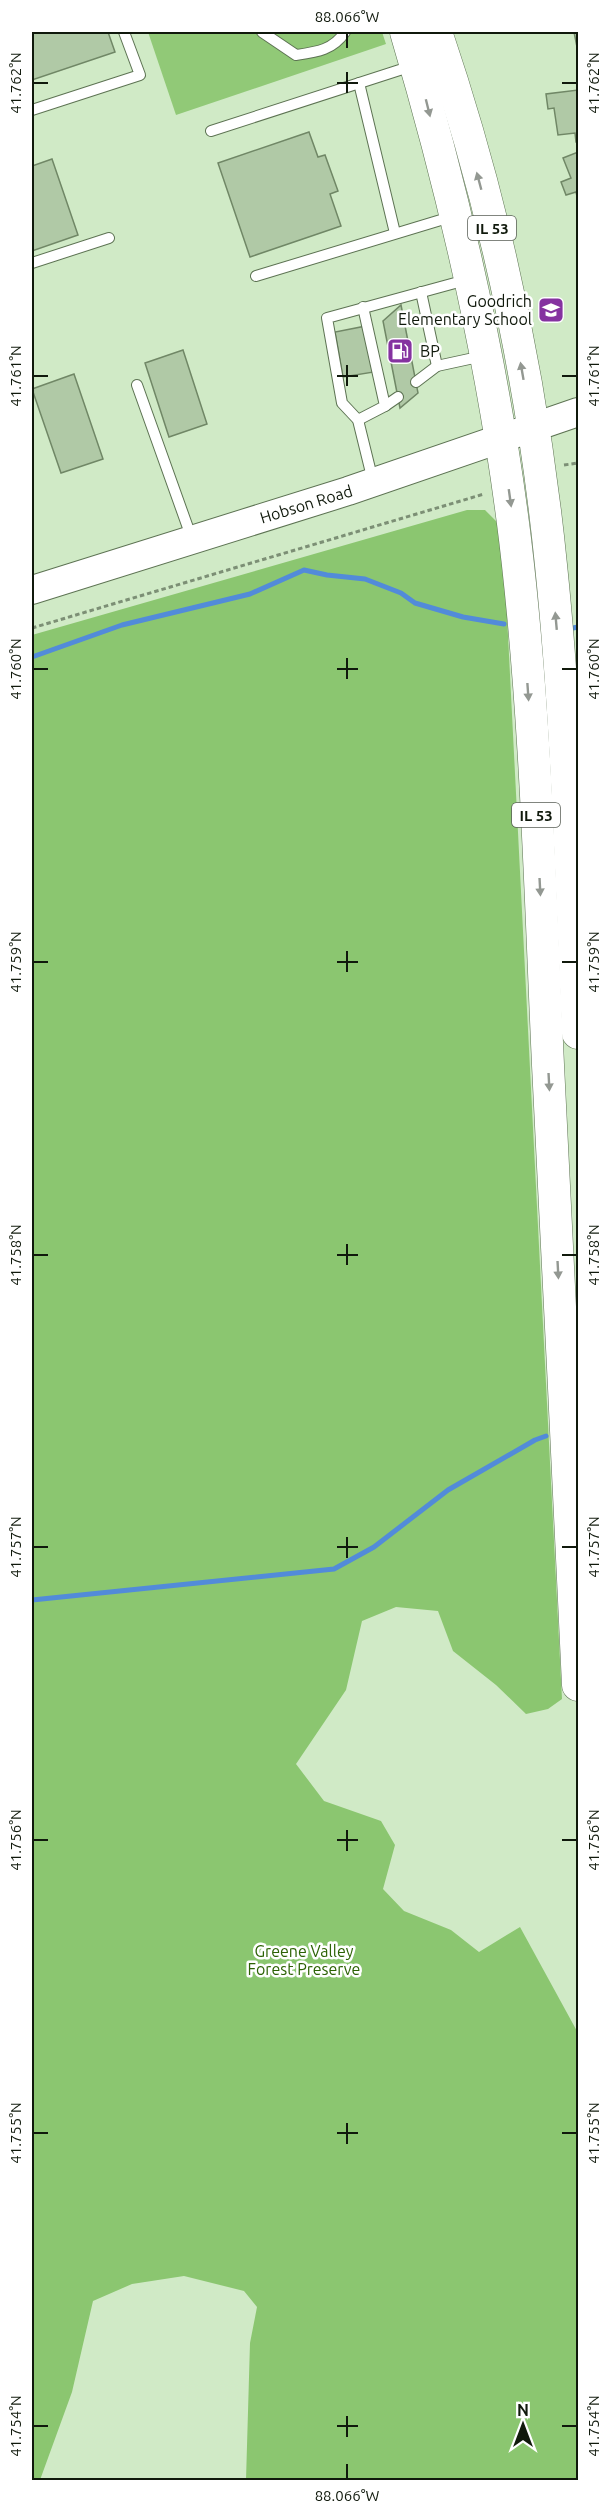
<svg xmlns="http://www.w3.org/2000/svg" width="610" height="2512" font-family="Ubuntu,sans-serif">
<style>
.green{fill:#91c977}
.forest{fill:#8bc670}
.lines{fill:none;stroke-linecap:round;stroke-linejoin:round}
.stream{stroke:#528bd9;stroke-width:5}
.building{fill:#b0c9a6;stroke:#708766;stroke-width:1.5}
.lane-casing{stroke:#5d7353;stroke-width:12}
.secondary-casing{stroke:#5d7353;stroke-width:30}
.primary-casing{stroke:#5d7353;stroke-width:33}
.path{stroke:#7c8f75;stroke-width:3;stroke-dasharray:4.5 3;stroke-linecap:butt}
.lane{stroke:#fff;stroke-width:10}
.secondary{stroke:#fff;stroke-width:28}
.primary{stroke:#fff;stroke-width:32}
.oneway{fill:#939892}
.ticks{fill:none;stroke:#10190c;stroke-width:2}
.labels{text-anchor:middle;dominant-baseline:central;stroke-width:5;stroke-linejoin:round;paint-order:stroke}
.shield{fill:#fff;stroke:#585e55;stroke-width:1.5}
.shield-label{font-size:15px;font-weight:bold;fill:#10190c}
.poi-label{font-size:16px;fill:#10190c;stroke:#fff;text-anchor:end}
.street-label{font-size:16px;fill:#10190c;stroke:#fff}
.park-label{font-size:16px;fill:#2c6204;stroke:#fff}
.neatline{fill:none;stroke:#10190c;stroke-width:2}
.ticks-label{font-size:15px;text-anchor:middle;fill:#10190c}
</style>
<rect width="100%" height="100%" fill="#d0eac6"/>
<!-- green -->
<path class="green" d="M148,32H382L386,44L176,115Z"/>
<!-- forest -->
<path class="forest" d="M467,510H485L496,521L503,537L562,1699L548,1709L526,1714L496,1685L453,1651L438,1611L396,1607L362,1621L346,1690L296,1764L324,1801L381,1821L395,1845L383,1889L404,1911L451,1930L479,1952L520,1927L578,2033V2480H246L250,2343L257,2307L244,2291L184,2276L132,2284L93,2301L72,2392L40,2480H32V635Z"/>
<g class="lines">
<!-- stream -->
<g class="stream">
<path d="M573,628L578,627"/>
<path d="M32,657L122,625L250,594L304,570L327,575L365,579L401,593L415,603L463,617L504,624"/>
<path d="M32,1600L334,1569L374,1547L448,1490L535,1440L546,1436"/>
</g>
</g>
<!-- building -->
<g class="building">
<path d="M32,32H108L115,52L32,80Z"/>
<path d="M574,32H578V52Z"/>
<path d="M578,90V142H576L575,133L558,135L554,108L548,109L546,94Z"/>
<path d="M309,132L318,157L325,155L338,191L330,194L341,226L250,257L218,163Z"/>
<path d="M578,152V200L576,192L566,195L561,182L571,178L563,158Z"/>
<path d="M52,159L78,235L32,251V166Z"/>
<path d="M401,305L418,393L400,408L383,321Z"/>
<path d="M366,326L374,372L343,377L335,332Z"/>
<path d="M183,350L207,424L169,437L145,363Z"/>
<path d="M74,374L103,459L61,473L32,389Z"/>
</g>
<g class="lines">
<defs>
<g id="lane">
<path d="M262,32L296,55C317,52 333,50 345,32"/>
<path d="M359,83L395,233"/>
<path d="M32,110L140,75L124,32"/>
<path d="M211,131L412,66"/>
<path d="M32,263L109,238"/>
<path d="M256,276L454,216"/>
<path d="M421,292L437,366L483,356"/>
<path d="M416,382L437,366"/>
<path d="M137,385L192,539"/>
<path d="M385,406L398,397"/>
<path d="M358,420L385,406L363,307"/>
<path d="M373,481L358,420L342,403L327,318L466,280"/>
</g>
<path id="secondary" d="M32,590L348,491L578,412"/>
<g id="primary">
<path d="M406,32C455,197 494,367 515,539C536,713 540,890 548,1065C558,1272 569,1478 578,1685"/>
<path d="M436,32C494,203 533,385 551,565C567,720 571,877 578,1033"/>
</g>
</defs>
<!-- lane casing -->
<use href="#lane" class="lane-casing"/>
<!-- secondary casing -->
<use href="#secondary" class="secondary-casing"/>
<!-- primary casing -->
<use href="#primary" class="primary-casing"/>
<!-- path -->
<g class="path">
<path d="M564,465L578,463"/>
<path d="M32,628L484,494"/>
</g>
<!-- lane -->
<use href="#lane" class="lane"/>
<!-- secondary -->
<use href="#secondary" class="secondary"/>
<!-- primary -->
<use href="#primary" class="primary"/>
</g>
<!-- one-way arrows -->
<defs><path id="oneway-solid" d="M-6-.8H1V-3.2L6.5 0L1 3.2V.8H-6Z" transform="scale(1.5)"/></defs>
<g class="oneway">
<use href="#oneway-solid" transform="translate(428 108) rotate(76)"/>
<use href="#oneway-solid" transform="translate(479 181) rotate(-105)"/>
<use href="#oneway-solid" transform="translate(522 371) rotate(-100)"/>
<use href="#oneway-solid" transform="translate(510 498) rotate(82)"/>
<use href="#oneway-solid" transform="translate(556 621) rotate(-95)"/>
<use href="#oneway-solid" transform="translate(528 692) rotate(86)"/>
<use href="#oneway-solid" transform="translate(540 887) rotate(87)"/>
<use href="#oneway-solid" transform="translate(549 1082) rotate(87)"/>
<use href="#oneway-solid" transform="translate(558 1270) rotate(87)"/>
</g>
<!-- ticks -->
<path class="ticks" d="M347,33V48M347,72V93M33,83H48M337,83H358M562,83H577M347,365V386M33,376H48M337,376H358M562,376H577M347,658V679M33,669H48M337,669H358M562,669H577M347,951V972M33,962H48M337,962H358M562,962H577M347,1244V1265M33,1255H48M337,1255H358M562,1255H577M347,1537V1558M33,1547H48M337,1547H358M562,1547H577M347,1830V1851M33,1840H48M337,1840H358M562,1840H577M347,2123V2144M33,2133H48M337,2133H358M562,2133H577M347,2416V2437M33,2426H48M337,2426H358M562,2426H577M347,2464V2479"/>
<!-- icons -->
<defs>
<symbol id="school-square" viewBox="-11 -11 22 22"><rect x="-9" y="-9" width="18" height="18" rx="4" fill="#8532a0" stroke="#fff"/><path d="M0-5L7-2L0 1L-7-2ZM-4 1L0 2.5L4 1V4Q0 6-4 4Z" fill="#fff"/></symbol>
<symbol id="fuel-square" viewBox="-11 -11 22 22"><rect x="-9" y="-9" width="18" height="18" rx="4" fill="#8532a0" stroke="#fff"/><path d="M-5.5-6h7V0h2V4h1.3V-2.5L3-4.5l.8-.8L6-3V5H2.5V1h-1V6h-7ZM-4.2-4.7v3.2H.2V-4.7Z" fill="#fff"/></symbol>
</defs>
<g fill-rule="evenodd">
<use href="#school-square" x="536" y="295" width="30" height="30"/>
<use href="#fuel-square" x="385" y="336" width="30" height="30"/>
</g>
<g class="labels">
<!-- shield labels -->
<g class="shield">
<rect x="468" y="216" width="48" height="24" rx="4.5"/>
<rect x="512" y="803" width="48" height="24" rx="4.5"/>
</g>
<g class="shield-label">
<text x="492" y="228">IL 53</text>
<text x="536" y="815">IL 53</text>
</g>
<!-- poi labels -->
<g class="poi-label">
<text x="532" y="301">Goodrich<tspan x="532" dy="18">Elementary School</tspan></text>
<text x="420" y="351" text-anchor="start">BP</text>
</g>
<!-- street labels -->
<g class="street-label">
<text transform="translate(306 504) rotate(-17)">Hobson Road</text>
</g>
<!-- park labels -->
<g class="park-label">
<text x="304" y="1951">Greene Valley<tspan x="304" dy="18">Forest Preserve</tspan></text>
</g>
</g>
<!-- border -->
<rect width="610" height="2512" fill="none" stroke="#ffffff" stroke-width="66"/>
<!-- north arrow -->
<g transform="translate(523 2425)" stroke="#ffffff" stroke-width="4.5" paint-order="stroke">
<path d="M0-4.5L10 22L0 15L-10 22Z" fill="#10190c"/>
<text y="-9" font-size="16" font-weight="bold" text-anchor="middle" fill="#10190c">N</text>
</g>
<rect x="33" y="33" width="544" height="2446" class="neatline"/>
<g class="ticks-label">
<text x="347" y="22">88.066°W</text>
<text transform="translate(16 83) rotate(-90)" y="5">41.762°N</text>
<text transform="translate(594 83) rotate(-90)" y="5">41.762°N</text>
<text transform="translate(16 376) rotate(-90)" y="5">41.761°N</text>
<text transform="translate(594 376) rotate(-90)" y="5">41.761°N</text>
<text transform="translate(16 669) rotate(-90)" y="5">41.760°N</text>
<text transform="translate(594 669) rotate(-90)" y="5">41.760°N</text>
<text transform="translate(16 962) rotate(-90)" y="5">41.759°N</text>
<text transform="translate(594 962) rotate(-90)" y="5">41.759°N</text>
<text transform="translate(16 1255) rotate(-90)" y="5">41.758°N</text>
<text transform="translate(594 1255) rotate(-90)" y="5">41.758°N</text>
<text transform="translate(16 1547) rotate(-90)" y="5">41.757°N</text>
<text transform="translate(594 1547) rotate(-90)" y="5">41.757°N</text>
<text transform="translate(16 1840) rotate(-90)" y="5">41.756°N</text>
<text transform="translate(594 1840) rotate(-90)" y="5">41.756°N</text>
<text transform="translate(16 2133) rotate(-90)" y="5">41.755°N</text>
<text transform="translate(594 2133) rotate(-90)" y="5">41.755°N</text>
<text transform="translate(16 2426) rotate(-90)" y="5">41.754°N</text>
<text transform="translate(594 2426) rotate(-90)" y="5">41.754°N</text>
<text x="347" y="2501">88.066°W</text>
</g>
</svg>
